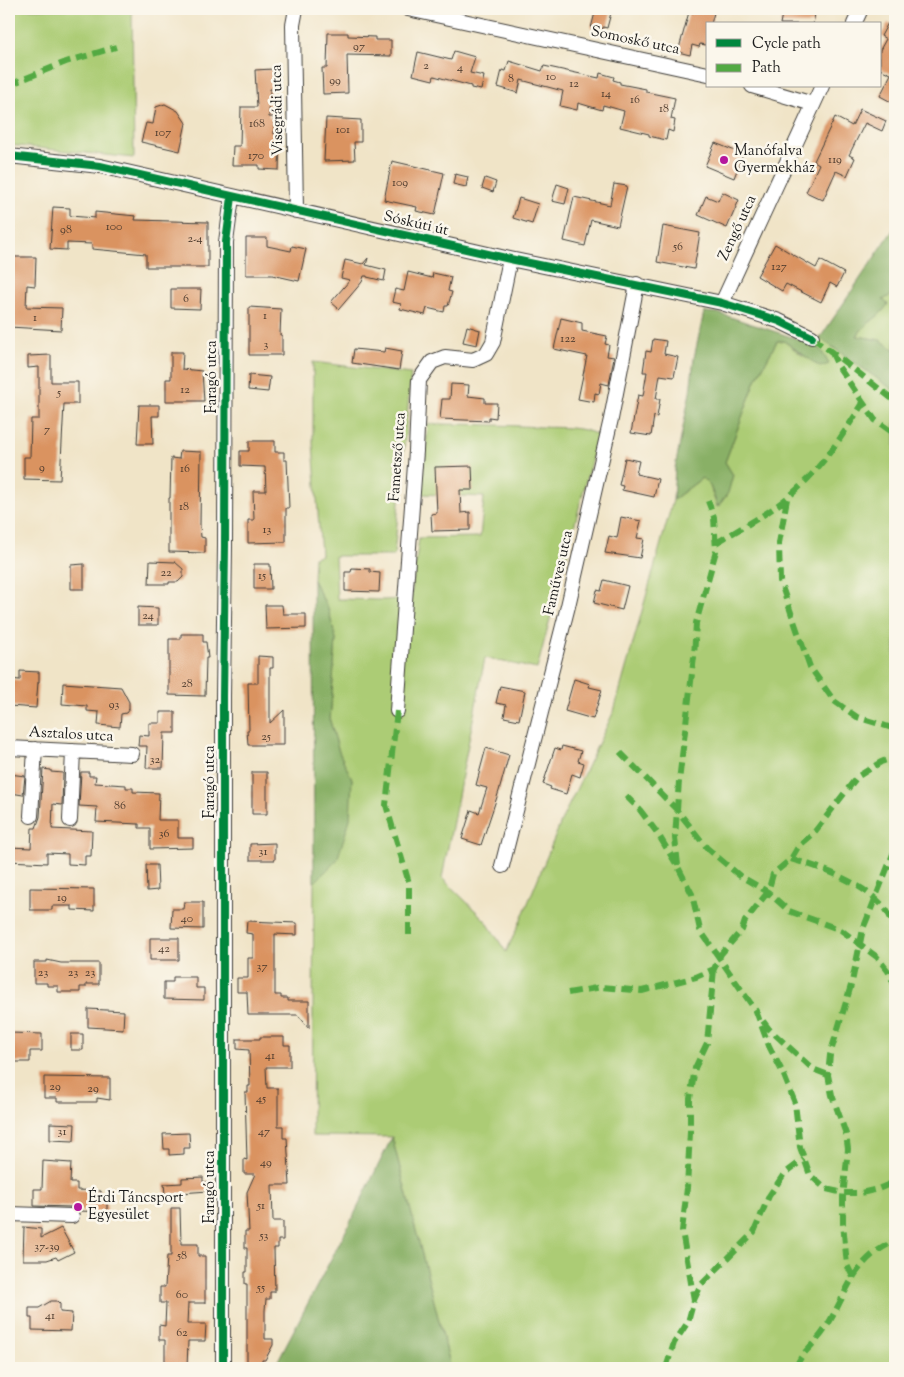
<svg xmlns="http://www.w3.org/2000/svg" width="904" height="1377" viewBox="0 0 904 1377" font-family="'Sorts Mill Goudy',serif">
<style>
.green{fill:#accc74;stroke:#647448}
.forest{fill:#89b066;stroke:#526641}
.building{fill:#da9361}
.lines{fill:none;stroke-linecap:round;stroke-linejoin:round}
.minor-casing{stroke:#3c3a36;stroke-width:16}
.minor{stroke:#fff;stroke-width:14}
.quiet{stroke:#52a943;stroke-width:6;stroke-dasharray:12 6;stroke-linecap:butt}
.cycleway-casing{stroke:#fbf7ec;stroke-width:11}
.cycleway{stroke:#00873e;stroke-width:8}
.poi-dot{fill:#b5179e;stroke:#fbf7ec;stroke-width:2}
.labels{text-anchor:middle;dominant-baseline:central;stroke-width:5;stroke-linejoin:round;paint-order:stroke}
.number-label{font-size:12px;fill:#4c3a2d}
.street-label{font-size:15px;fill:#1c1c1c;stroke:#fbf7ec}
.poi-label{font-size:15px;fill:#1c1c1c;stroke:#fbf7ec;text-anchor:start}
</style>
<rect width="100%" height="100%" fill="#fbf7ec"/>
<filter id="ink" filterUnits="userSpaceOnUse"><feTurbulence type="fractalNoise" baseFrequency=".02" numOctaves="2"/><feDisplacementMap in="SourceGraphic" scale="10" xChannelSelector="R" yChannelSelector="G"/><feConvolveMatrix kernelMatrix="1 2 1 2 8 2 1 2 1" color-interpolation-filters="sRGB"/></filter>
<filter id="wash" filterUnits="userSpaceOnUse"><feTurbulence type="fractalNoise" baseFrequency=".0096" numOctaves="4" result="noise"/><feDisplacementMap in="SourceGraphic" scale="20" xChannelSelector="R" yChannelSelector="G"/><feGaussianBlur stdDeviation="1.12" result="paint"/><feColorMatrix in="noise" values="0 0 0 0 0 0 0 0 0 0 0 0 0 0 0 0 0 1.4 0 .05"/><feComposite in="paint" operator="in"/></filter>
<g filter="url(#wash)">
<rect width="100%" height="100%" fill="#f0e4c7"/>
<path class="green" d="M9,9H132L134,158L9,145Z
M895,271V350L880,340L857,336C865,322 879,319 887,304L883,301Z
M820,338L895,391V1368H451L392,1137L312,1136L314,883L337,860L352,779L339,752L330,721L336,639L328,609L313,580L314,557L321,555L313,443V362L411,374L394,556H335L337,599L384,600L411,598L419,538L480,537L484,497L421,494L428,424C466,424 503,425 541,427C560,428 581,426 598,435L537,669L485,658L442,878L486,921L506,952L521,920L563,817L614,711L673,500L702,478L710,486L717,507L733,475L725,462L756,380L777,341H784L803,356L822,352L816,345Z"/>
<path class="forest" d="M895,227V271L893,294L883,300L888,304C879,319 865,322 857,336L880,340L895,350V391L820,338Z
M704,312L718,313L816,345L822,352L829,364L820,367L784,341H777L756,380L725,462L733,475L728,493L718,507L710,486L702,478L673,500L675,468L690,392L694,358Z
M313,580L328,609L336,639L330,721L339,752L352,779L350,819L337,860L314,883Z
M392,1137L451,1368H274L352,1219Z"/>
<g id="blocks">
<path class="building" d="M596,9H612L607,28L603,27L602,31L591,28Z
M694,9H715L711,24H708V38L706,45L700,44L699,47L692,45L690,55L678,52L689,12L693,13Z
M783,9H816L813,24H780Z
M895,22V104L880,96L891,74L880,69V50L886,39L881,36L888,23L893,25Z
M328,33H348V36L375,37V40H391V56L347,55L348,93L323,94L322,68H327Z
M454,51L475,57L470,73L484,76L481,90L471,88V86L434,76L433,80L413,75L418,52L451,60Z
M509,61L542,71L544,66L599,78L600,73L614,77L613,80L620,82V84L646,89V92L675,98L671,119L675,120L673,132L668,130L666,140L649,136V134L620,127L624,111L603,105L602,110L578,103L577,110L560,106L563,91L521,80L518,93L498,87L502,70L506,71Z
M273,69L275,89H270L269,117H274V134H280L279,170L259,169V165H232L233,146H240L241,107H257L255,70Z
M165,104L178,111L186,123L180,151L141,142L146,123L153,124L156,107Z
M860,109L886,121L882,131L865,123L849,155L855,158L847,176L836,171L823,200L806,192L819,164L814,161L835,117L852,126Z
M326,118L361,120V142H354L355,160L324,161Z
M715,143L743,154L734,178L705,166Z
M392,161L444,173L435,215L416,211L417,207L384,200Z
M455,174L468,177L466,187L453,184Z
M485,178L496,182L493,192L482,188Z
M557,184L569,188L565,204L552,201Z
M614,184L627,186L618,226L591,220L585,246L564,241L574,197L610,205Z
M722,192L739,200L727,228L698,215L706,196L718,201Z
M519,198L538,204L532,224L513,218Z
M53,207L70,208V216L95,218V212L136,216L135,220L208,222V267H146V254L92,249V244L67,243V250L50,249Z
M663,226L700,233L694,269L657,262Z
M246,238H267V246L291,251L292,246L306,249L299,281L272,275H246Z
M775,244L816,268L820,260L844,273L837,287L830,283L821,302L786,284L782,291L757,276Z
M11,257H36L35,286L27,285L26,307L62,308L61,330L9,327V271H11Z
M368,258L366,265L386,270L384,281L367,277V276H364L362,282L339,309L331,302L350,280L341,278L345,260L363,264Z
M408,272L432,278L433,273L451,277L448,291L452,292L448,306H445L444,312L427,308L425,315L400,309L401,304L392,302L395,289L404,291Z
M171,289H201L200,309L171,308Z
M249,307L281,309L280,335H282V355H249Z
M561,318L582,323V331L607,336L605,344L609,345L607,356L614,357L609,385L601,383L599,394L595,393L594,402L578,399L587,356L554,349Z
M467,326L480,330L477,345L463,342Z
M653,339L666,341L664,354L678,357L674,377L660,375L656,399H660L657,417L654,416L651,436L631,433L638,395L643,396L647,372H643L646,351L651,352Z
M385,348L402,351L399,370L352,363L354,349L384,352Z
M171,352H183L182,369L202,371L204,401H166V379H171Z
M51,355V382H78V404H64L60,480L24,479V457H30L31,419H39V367L28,368V356Z
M249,375L270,377L268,392L248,390Z
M451,384L469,385L468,396L485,398V403H497L496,418L489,417V421L440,419L442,399H450Z
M139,405H159V416H152L153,444H137Z
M249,441H275V452H284V460H287L289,508H286V542L248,543V520H254L253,491H266L265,467L240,466V451H249Z
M180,451L201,452L200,526L201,537L205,538V553L169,552V498H170L171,458L179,459Z
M625,458L639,461L636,474L658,479L654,497L622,490L623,486L619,485Z
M472,466L473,490H460L461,513L470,512V530L432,531L431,514L437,513L435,467Z
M621,517L641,521L637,538L644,539L640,558L605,553L609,536L617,538Z
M150,561L175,562L183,569V577L178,582H169V584H149Z
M84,564V589H71V565Z
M254,564H270L271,589H254Z
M352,568L370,569V572L380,573L379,592L345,591V572H351Z
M604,580L628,586L622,610L594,603L597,590L601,591Z
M265,605H282L283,614H306V628L266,629Z
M138,607L158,608V625H138Z
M181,634H203V642H206L208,658H206L205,696L169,695V639H181Z
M258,656L273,657V668H270V723L284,710V745H248L247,730H249L248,683H258Z
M20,671L39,672V682H38L36,708L9,706V679L20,680Z
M574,679L590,684L589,687L602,690L593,719L565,711Z
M63,683L121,687L129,702V709L126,713L121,714L120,727L98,725L99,712L87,711V706L62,704Z
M500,686L525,691L519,720L504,717L506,705L496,703Z
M160,712H175V733H164L163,768H146L147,746H138L139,735L149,736V723H160Z
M562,746L581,751L578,761L584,763L580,777L572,774L566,794L550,789L551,787L543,784L555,748L561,750Z
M486,748L509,755L499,791L481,845L462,839L471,810L479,813L487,788L476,785Z
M43,769L51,770V772L63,773L62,805L53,804L52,829L92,831L91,856H85V865L68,864V854L47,853V863L9,861V847L31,848L32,828H36L40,817Z
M81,772H89V776H96L95,783L126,785V788H133V792L159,793L158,820H178V838H193V848L150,849V828H139V824L96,822L97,807L79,806Z
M252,772H267V814H252Z
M9,774L25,776L23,795L11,793L12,786H9Z
M275,843V860H250V844Z
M146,865H157L158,890L147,891Z
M30,888L94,889V911L72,910V906H52V910H30Z
M184,902H203V929L171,928L172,909H183Z
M247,921L297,923V935L275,934V995H281V998H288V1001H309V1028L298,1015H248L247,992H237V978H248V958H253V934L246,933Z
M150,938H179V960H150Z
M47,960L61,963H99V984H86V987H80V992H58V986H47V983H34V962H47Z
M173,977H196V988H204V1000L164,999V982H173Z
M88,1009L124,1011L123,1029L88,1027Z
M11,1033L42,1034V1051H30V1062H10Z
M71,1034H83V1050H71Z
M260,1037H284V1045H290V1067H266L267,1088H278V1126H283V1138H287L290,1185H272L273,1221H283V1240H278V1248H274L275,1292H270V1299H266L265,1310V1339H273V1345L265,1360H262V1366H247V1284H245V1272H247V1248H245V1231H249L247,1192L255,1174H244V1159L247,1160L245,1092H248V1086H250L249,1050L237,1049V1039H260Z
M44,1077L110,1078V1100L97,1098V1102H57V1098H44Z
M50,1123L75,1124L74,1141L50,1140Z
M189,1133L190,1148H184V1154L169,1155V1149H164L163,1134Z
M43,1161L71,1163L70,1183H77V1190L101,1191V1196H107V1212L79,1211L72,1207L34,1206V1189H42Z
M203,1177V1182H209V1191L165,1194L164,1184L182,1183V1178Z
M171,1208H180L181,1244H198V1256H205V1303H188L187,1324H206L205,1341H188L187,1368H165V1340H159V1325L165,1326L166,1303H160V1287H165L167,1256H171Z
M24,1227L41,1229V1238L61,1228L74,1252L58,1260L56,1257L47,1260H23Z
M51,1301H57L60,1304V1312L72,1313L71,1331L32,1330V1318H29V1308H39Z"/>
</g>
</g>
<g filter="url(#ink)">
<use href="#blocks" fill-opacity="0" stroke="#3c3a36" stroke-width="1"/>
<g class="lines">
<g class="minor-casing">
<path id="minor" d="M296,9L293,25L296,211
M408,9L708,74
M854,24L861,9
M752,86L813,104
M9,156L100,166L510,259L722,303L779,321L812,337
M722,303L822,86
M397,711L416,451L419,380L432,362L445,357L473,360L486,354L493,342L510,259
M9,748L132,754
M31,816L35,749
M70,820L73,751
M502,866L568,606L611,419L637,284
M9,1214L72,1216
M223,1368V696L225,546L226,242L232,197"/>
</g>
<use href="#minor" class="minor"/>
<path class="quiet" d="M9,85L66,62L116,47
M812,337L895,401
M831,351L838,366L875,420L895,434
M787,499L779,543L780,581L810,667L834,701L857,717L892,728L895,731
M716,543C739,529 765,516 787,498C819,472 841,438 863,403
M397,711L386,805L409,883V940
M620,752L677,810L707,848L740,876L768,892L789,911L841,930L877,957L888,971L895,986
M626,796L640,810L658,834L678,867L692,894L700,930L756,1011L769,1046L783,1073L795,1103L800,1147L810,1175L826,1189L844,1193H861L878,1189L895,1182
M791,859C823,868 861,882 884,907C889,912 891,920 895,927
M678,865L675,838L679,781L694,657L696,623L716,551L714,517L708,501
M568,993L602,987L642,991L696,977L714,969L721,954L742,930L745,921L768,892L773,874L791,859L798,847L813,834L857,777L881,762L895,757
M763,1021L769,1029L813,1069L828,1075
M853,1277L847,1265L843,1223V1197L848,1149L846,1134L832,1095L828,1075L830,1055L852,982L863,929L895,849
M694,1300L701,1285L754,1232L769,1196L784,1174L804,1159
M666,1368L674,1343L688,1322L694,1300L682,1231L687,1188L690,1132V1099L695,1068L707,1043L714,969
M796,1368C800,1353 815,1344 823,1332C848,1295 850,1261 895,1241"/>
<g class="cycleway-casing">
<path id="cycleway" d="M9,156L100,166L510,259L722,303L779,321L812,337
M223,1368V696L225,546L226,242L232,197"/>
</g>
<use href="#cycleway" class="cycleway"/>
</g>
</g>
<g class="poi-dot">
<circle cx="724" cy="160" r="5"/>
<circle cx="78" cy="1207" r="5"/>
</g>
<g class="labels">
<g class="number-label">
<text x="359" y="47">97</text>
<text x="426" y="66">2</text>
<text x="460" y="68">4</text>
<text x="551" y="77">10</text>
<text x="511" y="79">8</text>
<text x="335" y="81">99</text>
<text x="574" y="84">12</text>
<text x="606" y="94">14</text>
<text x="635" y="100">16</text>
<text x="664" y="109">18</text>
<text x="257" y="124">168</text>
<text x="343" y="130">101</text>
<text x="163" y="133">107</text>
<text x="256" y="156">170</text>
<text x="835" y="160">119</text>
<text x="400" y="183">109</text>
<text x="114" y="227">100</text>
<text x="66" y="230">98</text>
<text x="195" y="239">2-4</text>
<text x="678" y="247">56</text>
<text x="779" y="267">127</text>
<text x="186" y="299">6</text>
<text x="265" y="316">1</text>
<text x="35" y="318">1</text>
<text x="568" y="339">122</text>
<text x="266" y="345">3</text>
<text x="185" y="390">12</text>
<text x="59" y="393">5</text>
<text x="47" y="430">7</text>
<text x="42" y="468">9</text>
<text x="185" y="469">16</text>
<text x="184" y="507">18</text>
<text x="267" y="530">13</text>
<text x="166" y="573">22</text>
<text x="262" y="576">15</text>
<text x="148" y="616">24</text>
<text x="187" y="684">28</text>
<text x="114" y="705">93</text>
<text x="266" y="737">25</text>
<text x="155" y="760">32</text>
<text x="120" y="806">86</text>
<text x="164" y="834">36</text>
<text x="263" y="852">31</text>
<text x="62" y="898">19</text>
<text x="187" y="919">40</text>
<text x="164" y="949">42</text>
<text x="262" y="967">37</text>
<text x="43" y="973">23</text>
<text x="73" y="973">23</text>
<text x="90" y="973">23</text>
<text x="270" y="1056">41</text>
<text x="55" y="1087">29</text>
<text x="93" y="1089">29</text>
<text x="261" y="1099">45</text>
<text x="62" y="1132">31</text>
<text x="264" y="1132">47</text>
<text x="266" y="1163">49</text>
<text x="261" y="1206">51</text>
<text x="264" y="1236">53</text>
<text x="47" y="1247">37-39</text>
<text x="182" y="1256">58</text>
<text x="261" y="1288">55</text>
<text x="182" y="1295">60</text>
<text x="50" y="1316">41</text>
<text x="182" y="1333">62</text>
</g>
<g class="street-label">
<text transform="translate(635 41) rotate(12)">Somoskő utca</text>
<text transform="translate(278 110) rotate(-91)">Visegrádi utca</text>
<text transform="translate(416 224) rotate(13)">Sóskúti út</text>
<text transform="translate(738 228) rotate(-65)">Zengő utca</text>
<text transform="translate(212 377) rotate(-90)">Faragó utca</text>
<text transform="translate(398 457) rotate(-86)">Fametsző utca</text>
<text transform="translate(559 573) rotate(-77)">Faműves utca</text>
<text transform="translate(71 735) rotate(3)">Asztalos utca</text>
<text transform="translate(210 782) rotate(-90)">Faragó utca</text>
<text transform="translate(210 1187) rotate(-90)">Faragó utca</text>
</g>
<g class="poi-label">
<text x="734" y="151">Manófalva<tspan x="734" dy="17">Gyermekház</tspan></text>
<text x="88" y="1198">Érdi Táncsport<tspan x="88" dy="17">Egyesület</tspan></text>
</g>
</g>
<rect width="904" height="1377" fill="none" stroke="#fbf7ec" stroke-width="30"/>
<rect x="706" y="22" width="175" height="65" fill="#fbf7ec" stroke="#a29f99"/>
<rect x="716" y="39" width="25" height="8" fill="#00873e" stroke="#a29f99"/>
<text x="752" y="48" font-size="15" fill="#1c1c1c">Cycle path</text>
<rect x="716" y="64" width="25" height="8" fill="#52a943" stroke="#a29f99"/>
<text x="752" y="72" font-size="15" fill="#1c1c1c">Path</text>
</svg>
